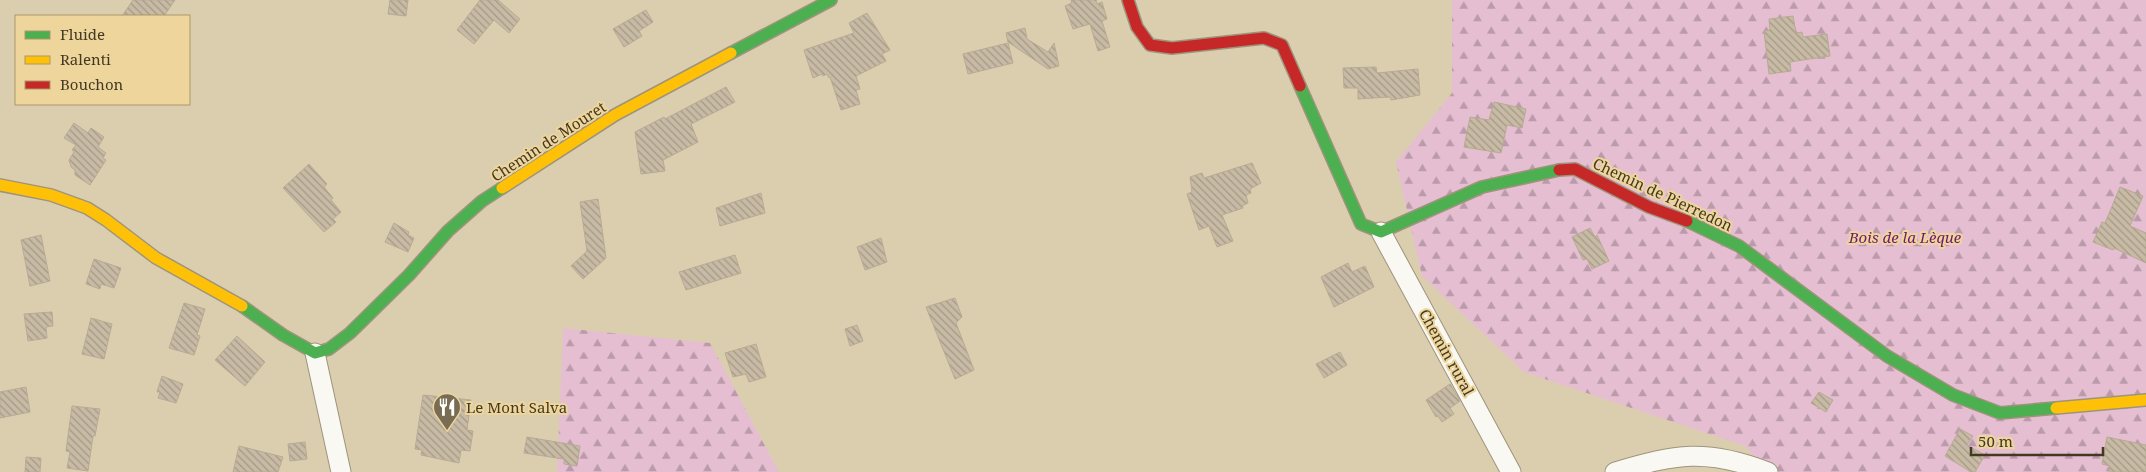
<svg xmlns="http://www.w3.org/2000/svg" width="2146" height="472" viewBox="0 0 2146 472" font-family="'Noto Serif',serif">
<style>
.forest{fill:url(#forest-firs)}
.building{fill:url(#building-back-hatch);stroke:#b8aa94}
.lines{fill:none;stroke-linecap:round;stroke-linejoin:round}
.street-casing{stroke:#9e947c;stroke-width:21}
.fast-casing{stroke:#9e947c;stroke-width:14}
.slow-casing{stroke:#9e947c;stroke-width:14}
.jam-casing{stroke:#9e947c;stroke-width:14}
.street{stroke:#faf8f3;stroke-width:19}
.fast{stroke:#4caf50;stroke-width:11}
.slow{stroke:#ffc107;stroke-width:11}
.jam{stroke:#c62828;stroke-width:11}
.labels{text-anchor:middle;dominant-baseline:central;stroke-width:4;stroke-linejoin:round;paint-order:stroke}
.street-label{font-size:15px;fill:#433922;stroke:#eed59c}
.park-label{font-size:15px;font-style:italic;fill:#6f1972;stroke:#eed59c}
.poi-label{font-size:15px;fill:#433922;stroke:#eed59c;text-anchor:start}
</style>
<defs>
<pattern id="forest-firs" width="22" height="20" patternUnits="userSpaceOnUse" patternTransform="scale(1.25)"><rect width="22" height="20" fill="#e5bed2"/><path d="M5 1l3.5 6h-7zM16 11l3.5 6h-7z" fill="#bb9baa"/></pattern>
<pattern id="building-back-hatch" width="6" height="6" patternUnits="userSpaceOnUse" patternTransform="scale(1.25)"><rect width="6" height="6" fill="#c8bba5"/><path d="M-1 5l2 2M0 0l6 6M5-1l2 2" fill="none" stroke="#a49986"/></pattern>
</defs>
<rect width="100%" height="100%" fill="#dbceaf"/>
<path class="forest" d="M1452,0H2146V462L2143,472H1769L1745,446L1524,372L1422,276L1396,162L1452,93Z
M563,328L710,343L779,472H557Z"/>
<path class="building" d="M133,0H175L164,16H122Z
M390,0H408L406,16L388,14Z
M480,0H498L520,19L509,33L494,20L474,44L457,30Z
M1071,0H1096L1097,4L1102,2L1107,19L1102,21L1110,47L1098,51L1090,24L1073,29L1065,6L1072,3Z
M646,10L653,22L639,31L642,36L624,47L613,29Z
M867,13L890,50L882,54L886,61L856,76L860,89L856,90L860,104L841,110L830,77L829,78L827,74L823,76L822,74L813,78L804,50L854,33L849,23Z
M1793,16L1796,33L1802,32L1803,37L1827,34L1830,56L1790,62L1791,71L1769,74L1764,31L1770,30L1769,19Z
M1025,28L1027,39L1048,52L1054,43L1059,66L1048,69L1008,42L1006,33Z
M1008,43L1013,63L968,74L963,54Z
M1376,67L1377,73L1418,69L1420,95L1391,100L1390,97L1358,99V88H1344L1343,68Z
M726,87L735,102L691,124L698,142L663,160L665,171L641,174L635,132L664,117L665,119Z
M1494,102L1526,109L1522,128L1507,125L1501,153L1464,147L1470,117L1489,120Z
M74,123L88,133L91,128L104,137L98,147L106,153L103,158L106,160L90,185L75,175V170L71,167L69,160L74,152L72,150L76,145L64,138Z
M1252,163L1261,183L1250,189L1251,193L1246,195L1248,203L1242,206L1243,208L1222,215L1233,241L1217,247L1209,226L1199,230L1187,194L1192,192L1190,177L1202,173L1204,178Z
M309,164L327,184L324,187L333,198L331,200L341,212L333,219L336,222L324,232L283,188Z
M2120,187L2143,196L2130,226L2146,233V263L2114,248L2113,250L2093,242L2102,222L2105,223Z
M761,193L765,213L720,226L716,208Z
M598,199L606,258L583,279L571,266L587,251L580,202Z
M394,223L409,232L408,235L414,238L408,252L385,242Z
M1590,228L1595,237L1597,235L1609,261L1592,269L1587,259L1583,260L1572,237Z
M41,235L50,281L30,286L21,240Z
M881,238L887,262L865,270L857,247Z
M735,255L741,273L686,290L679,272Z
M94,259L121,268L114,288L101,284L100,289L86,284Z
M1348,263L1352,272L1365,266L1374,287L1334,307L1321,277Z
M955,298L962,317L956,323L974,370L955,379L926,307Z
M184,303L205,309L197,335L200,336L194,355L169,348Z
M52,312L53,326L46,327L47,338L28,341L24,314Z
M91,318L112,324L104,359L82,354Z
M857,325L863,341L850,346L845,329Z
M237,336L265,362L245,386L215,360Z
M756,344L766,377L749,382L746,374L733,377L725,353Z
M1340,352L1347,365L1324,378L1316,364Z
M162,376L183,384L176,403L158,398L160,392H157Z
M1450,384L1460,401L1450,408L1454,414L1442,422L1438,416L1436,417L1426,400Z
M26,387L30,412L0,418V392Z
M1819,392L1833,400L1826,412L1811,403Z
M423,395L471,400L467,430L473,431L470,451L461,450L459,463L421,455L422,450L415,449Z
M72,406L100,409L95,436H93L88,471L67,468L70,452L66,451Z
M1960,429L1973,436L1967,445L1985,455L1975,472H1971L1945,456Z
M527,437L580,446L577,466L564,464V459L524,453Z
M2107,437L2146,445V472H2109L2110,466L2102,464Z
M305,442L307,459L290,461L288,444Z
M239,446L283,457L278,472H233Z
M26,457L41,458L40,472H25Z"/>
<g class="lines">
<g class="street-casing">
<path id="street" d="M1381,232L1511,472
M315,353L341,472
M1615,472C1676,454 1706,448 1768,472"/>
</g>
<g class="fast-casing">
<path id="fast" d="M731,53L831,0
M1300,86L1361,224L1381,232L1482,187L1559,170
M1687,221L1739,246L1887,356L1953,395L2000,413L2056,408
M242,306L283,335L315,353L329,349L350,333L409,275L448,231L482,201L502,188"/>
</g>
<g class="slow-casing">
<path id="slow" d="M0,185L51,195L87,208L106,220L156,258L242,306
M502,188L615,115L731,53
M2056,408L2146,400"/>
</g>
<g class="jam-casing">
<path id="jam" d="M1128,0L1137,27L1150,45L1172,48L1264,38L1282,45L1300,86
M1559,170L1575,169L1649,207L1687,221"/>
</g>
<use href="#street" class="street"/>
<use href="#fast" class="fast"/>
<use href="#slow" class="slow"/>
<use href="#jam" class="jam"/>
</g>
<defs>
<g id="restaurant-pin" transform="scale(1.4375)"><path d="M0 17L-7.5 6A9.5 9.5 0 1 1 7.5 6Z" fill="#786d53" stroke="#eed59c"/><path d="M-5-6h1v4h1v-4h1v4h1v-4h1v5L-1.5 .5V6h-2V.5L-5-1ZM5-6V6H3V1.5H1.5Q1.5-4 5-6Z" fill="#fff"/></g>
</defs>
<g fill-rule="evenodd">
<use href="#restaurant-pin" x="447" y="407"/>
</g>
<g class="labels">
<g class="street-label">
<text transform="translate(548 141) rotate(-33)">Chemin de Mouret</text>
<text transform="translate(1663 194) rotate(25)">Chemin de Pierredon</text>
<text transform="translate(1447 352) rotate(61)">Chemin rural</text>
</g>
<g class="park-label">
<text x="1905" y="237">Bois de la Lèque</text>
</g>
<g class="poi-label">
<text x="466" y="407">Le Mont Salva</text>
</g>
</g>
<rect x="15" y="15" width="175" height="90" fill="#eed59c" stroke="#aa976b"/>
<rect x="25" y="31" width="25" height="8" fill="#4caf50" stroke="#aa976b"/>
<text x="60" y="40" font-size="15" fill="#433922">Fluide</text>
<rect x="25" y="56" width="25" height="8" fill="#ffc107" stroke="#aa976b"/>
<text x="60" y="65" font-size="15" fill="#433922">Ralenti</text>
<rect x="25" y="81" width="25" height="8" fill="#c62828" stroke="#aa976b"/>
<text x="60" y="90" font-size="15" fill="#433922">Bouchon</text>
<path d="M1971 447v8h132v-8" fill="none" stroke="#433922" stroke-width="2.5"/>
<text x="1978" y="447" font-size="15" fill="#433922" stroke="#eed59c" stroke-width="4" paint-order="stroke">50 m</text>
</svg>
